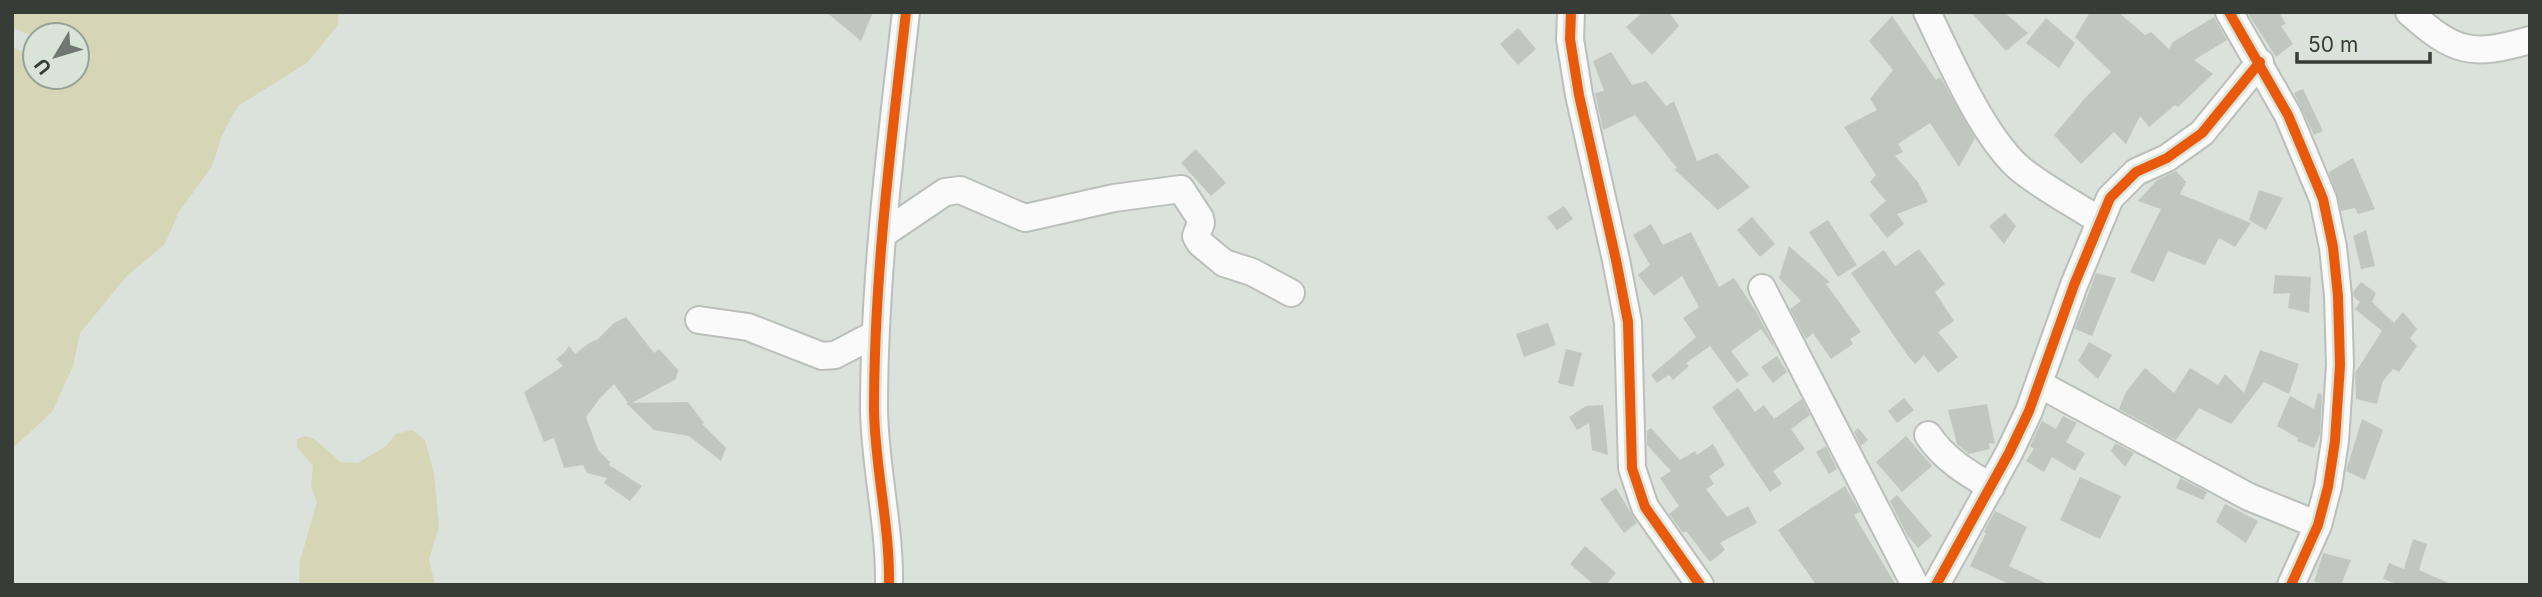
<svg xmlns="http://www.w3.org/2000/svg" width="2542" height="597" viewBox="0 0 2542 597" font-family="Inter,sans-serif">
<style>
.green{fill:#d6d6b7}
.building{fill:#c2c6c1}
.lines{fill:none;stroke-linecap:round;stroke-linejoin:round}
.minor-casing{stroke:#bbbfbb;stroke-width:30}
.minor{stroke:#fafafa;stroke-width:26}
.cycleway-casing{stroke:#d9e4d8;stroke-width:15}
.cycleway{stroke:#e8590c;stroke-width:10}
</style>
<rect width="100%" height="100%" fill="#dbe1db"/>
<path class="green" d="M12,12H339L338,25L307,63L238,106L222,135L212,166L179,212L165,244L127,276L80,333L73,366L52,412L12,449V47L35,58V77H77V35C53,35 33,39 12,27Z
M412,430L425,440L434,473L439,527L429,559L435,585H299L300,561L317,502L311,487L313,466L297,447V439L306,436L314,439L341,462L358,463L386,446L396,434Z"/>
<path class="building" d="M826,12H873L861,41Z
M1643,12H1669L1679,26L1652,55L1626,27Z
M1971,12H2004L2028,33L2006,51Z
M2090,12H2118L2145,35L2151,32L2169,49L2173,42L2214,17L2227,40L2194,60L2213,74L2178,107L2175,105L2149,127L2140,116L2126,144L2114,132L2081,164L2054,135L2086,97L2111,72L2075,37Z
M2247,12H2279L2286,24L2281,26L2293,44L2276,57Z
M1892,16L1936,80L1940,77L1975,138L1959,167L1930,123L1898,144L1903,152L1895,156L1918,182L1928,202L1897,214L1904,224L1887,238L1869,215L1886,201L1870,182L1876,175L1844,127L1877,110L1870,99L1893,70L1869,41Z
M2046,18L2075,43L2059,68L2026,43Z
M1518,28L1536,49L1518,65L1500,44Z
M1611,52L1632,85L1646,81L1666,106L1674,101L1697,161L1717,153L1750,187L1718,210L1674,169L1677,168L1635,115L1603,130L1595,93L1604,91L1593,61Z
M2303,89L2323,131L2314,135L2294,93Z
M1196,149L1226,183L1211,196L1181,163Z
M2353,158L2375,209L2358,214L2355,208L2341,211L2329,172Z
M2176,171L2186,182L2180,194L2251,223L2235,247L2219,238L2205,265L2168,251L2154,282L2130,272L2161,209L2138,201L2157,180Z
M2259,190L2283,198L2266,230L2249,220Z
M1564,206L1573,219L1557,230L1547,217Z
M2005,213L2016,226L2004,244L1989,226Z
M1752,217L1775,244L1760,257L1737,230Z
M1828,220L1857,265L1838,277L1809,232Z
M1651,224L1663,245L1691,232L1719,287L1734,278L1757,313L1777,352L1761,329L1731,351L1749,375L1737,383L1710,346L1686,363L1689,366L1673,380L1669,375L1657,383L1651,375L1696,337L1683,318L1699,307L1682,276L1654,296L1638,275L1650,265L1633,235Z
M2366,230L2375,266L2361,269L2353,236Z
M1789,246L1830,282L1826,284L1861,332L1850,339L1853,344L1831,359L1813,333L1806,339L1790,309L1801,301L1779,278Z
M1919,249L1945,284L1935,292L1954,321L1938,332L1958,357L1938,373L1924,355L1915,364L1908,356L1851,273L1884,250L1895,266Z
M2096,273L2116,278L2092,336L2075,329Z
M2275,275L2311,277L2309,313L2288,308L2290,293L2273,294Z
M2361,282L2376,293L2372,302L2394,323L2403,312L2417,329L2410,338L2417,346L2399,372L2393,369L2383,381L2377,404L2356,399L2355,373L2382,331L2355,309L2360,302L2354,297L2353,292Z
M626,317L654,353L659,349L678,370L676,379L632,403L688,402L704,423L702,424L726,448L721,461L689,436L654,430L626,403H628L614,384L601,397L586,417L598,450L610,462L609,465L642,486L630,501L604,483L607,478L587,473L583,465L564,468L554,438L544,442L524,392L563,366L556,359L564,353L569,346L575,354L589,343L598,339L614,323Z
M1548,323L1556,345L1524,357L1516,334Z
M2089,342L2112,355L2098,379L2078,361Z
M1566,349L1582,353L1573,387L1558,383Z
M2260,350L2299,364L2289,394L2264,382L2231,424L2199,408L2176,440L2119,409L2126,392L2145,368L2174,393L2190,368L2218,385L2225,374L2244,393Z
M1777,356L1787,372L1773,383L1761,367Z
M1738,388L1755,412L1764,405L1774,419L1802,399L1810,415L1791,429L1805,449L1773,471L1782,484L1770,492L1712,407Z
M2318,393L2322,395L2320,434L2314,448L2297,441L2298,438L2277,426L2290,396L2314,409Z
M1904,398L1914,410L1897,423L1888,411Z
M1987,404L1995,444L1989,443L1990,449L1969,454L1957,444L1948,410Z
M1603,405L1608,455L1592,450L1589,423L1577,430L1569,417L1586,406Z
M2063,416L2077,423L2066,442L2085,453L2075,471L2052,457L2044,472L2026,461L2034,449L2030,446L2042,421L2056,429Z
M2362,419L2383,430L2365,480L2346,471Z
M1651,428L1680,460L1695,451L1697,455L1713,444L1725,465L1709,476L1714,484L1706,489L1727,517L1748,506L1757,523L1720,543L1725,550L1710,562L1686,531L1683,533L1669,514L1679,506L1660,478L1671,471L1647,445V431Z
M1858,428L1868,440L1861,446L1854,432Z
M1906,436L1932,466L1902,492L1876,462Z
M2115,443L2134,453L2125,467L2111,451Z
M1826,446L1837,469L1829,474L1816,452Z
M2080,477L2121,496L2100,539L2060,520Z
M2180,478L2207,492L2203,500L2176,488Z
M1845,486L1860,512L1854,515L1896,585H1816L1778,530Z
M1616,488L1637,523L1624,533L1600,499Z
M1897,495L1932,536L1918,548L1907,535L1890,501Z
M2225,504L2258,521L2246,543L2216,522Z
M1995,511L2027,527L2009,566L2050,585H2011L1970,566L1986,533L1984,532Z
M2413,539L2427,544L2419,570L2453,585H2400L2383,579L2389,563L2404,569Z
M1585,546L1616,573L1606,585H1594L1570,564Z
M2323,553L2351,560L2341,585L2314,582Z"/>
<g class="lines">
<g class="minor-casing">
<path id="minor" d="M1571,12L1570,39L1579,95L1616,260L1628,322L1632,468L1645,507L1700,585
M1927,12C1949,58 1981,132 2017,166C2038,185 2074,204 2099,220
M2229,12L2288,115L2323,199L2333,247L2338,296L2340,365L2335,441L2328,487L2318,525L2291,585
M2409,12C2455,53 2471,57 2530,40
M883,234L945,192L960,190L1025,218L1114,198L1181,189L1200,218L1201,223L1196,236L1200,243L1224,263L1252,272L1291,293
M1762,288L1915,585
M699,320L748,327L822,356L835,355L875,334
M2039,384L2249,497L2318,525
M1928,435C1944,459 1966,472 1991,487
M889,585C890,526 875,468 874,410C874,277 891,144 906,12
M1936,585L2009,453L2029,411L2074,285L2110,198L2136,172L2167,158L2202,133L2260,62"/>
</g>
<use href="#minor" class="minor"/>
<g class="cycleway-casing">
<path id="cycleway" d="M1571,12L1570,39L1579,95L1616,260L1628,322L1632,468L1645,507L1700,585
M2229,12L2288,115L2323,199L2333,247L2338,296L2340,365L2335,441L2328,487L2318,525L2291,585
M889,585C890,526 875,468 874,410C874,277 891,144 906,12
M1936,585L2009,453L2029,411L2074,285L2110,198L2136,172L2167,158L2202,133L2260,62"/>
</g>
<use href="#cycleway" class="cycleway"/>
</g>
<rect width="2542" height="597" fill="none" stroke="#373c37" stroke-width="28"/>
<g transform="translate(56 56) rotate(232)"><circle r="33" fill="#d9e4d8" stroke="#98a198" stroke-width="2"/>
<path d="M0-5L12 26L0 18L-12 26Z" fill="#707670"/>
<text y="-10" font-size="19" font-weight="bold" text-anchor="middle" fill="#373c37">U</text>
</g>
<path d="M2297 52v10h133v-10" fill="none" stroke="#373c37" stroke-width="3.5"/>
<text x="2308" y="52" font-size="21" fill="#373c37" stroke="#d9e4d8" stroke-width="5" paint-order="stroke">50 m</text>
</svg>
